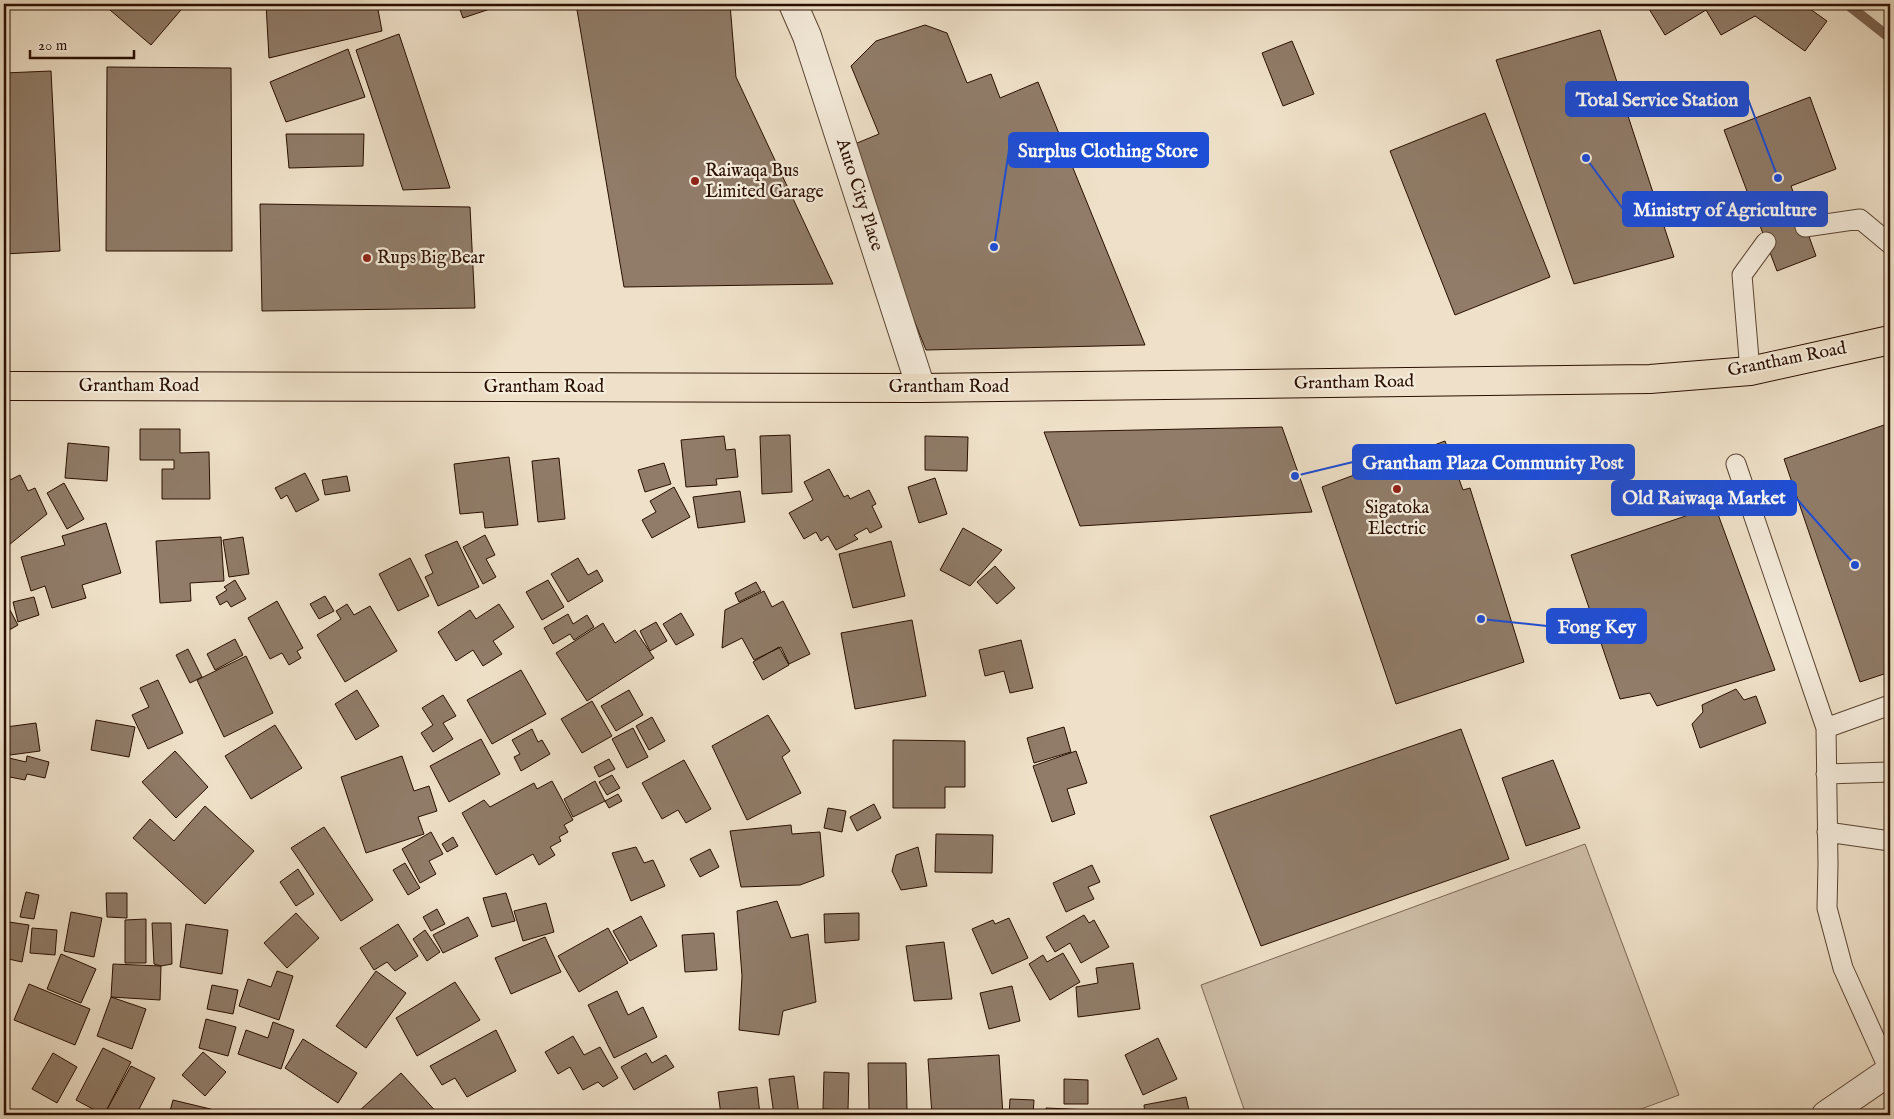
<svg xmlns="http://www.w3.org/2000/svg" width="1894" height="1119" viewBox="0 0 1894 1119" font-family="'IM FELL English',serif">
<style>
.green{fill:#cdbda7;stroke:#7b6654}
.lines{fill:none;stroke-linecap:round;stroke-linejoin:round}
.stream{stroke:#786250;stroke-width:10}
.building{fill:#907c69;stroke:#290f00}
.lane-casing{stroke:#5a4432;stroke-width:21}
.street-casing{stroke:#5a4432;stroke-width:30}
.primary-casing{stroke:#290f00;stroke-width:30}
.lane{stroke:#f5ecdc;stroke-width:19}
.street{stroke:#f5ecdc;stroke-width:28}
.primary{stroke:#efe1c9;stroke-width:28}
.poi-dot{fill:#8f2418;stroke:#f5ecdc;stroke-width:2}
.labels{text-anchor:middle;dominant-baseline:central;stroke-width:4.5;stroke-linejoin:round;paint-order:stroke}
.poi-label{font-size:18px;fill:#290f00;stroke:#f5ecdc;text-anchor:start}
.street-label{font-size:18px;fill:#290f00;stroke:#f5ecdc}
.leader{fill:none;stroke:#1d4ed8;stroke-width:2}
.callout-dot{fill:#1d4ed8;stroke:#f5ecdc;stroke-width:2}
.callout{fill:#1d4ed8;stroke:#1d4ed8;stroke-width:2}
.callout-label{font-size:19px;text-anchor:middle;font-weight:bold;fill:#fff}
</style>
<rect width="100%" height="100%" fill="#efe1c9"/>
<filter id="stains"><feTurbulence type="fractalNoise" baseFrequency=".004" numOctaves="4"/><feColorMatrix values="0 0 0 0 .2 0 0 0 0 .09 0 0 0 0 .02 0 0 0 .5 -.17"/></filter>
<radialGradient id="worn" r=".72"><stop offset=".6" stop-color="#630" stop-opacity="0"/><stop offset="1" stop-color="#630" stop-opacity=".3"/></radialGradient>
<path class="green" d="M1585,844L1679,1095L1625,1115H1246L1201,985Z"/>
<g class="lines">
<path class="stream" d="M1847,4L1890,38"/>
</g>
<path class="building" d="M103,4H186L151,45Z
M266,4H377L382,31L269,58Z
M458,4H505L463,18Z
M576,4H730L736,77L833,284L624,287Z
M1646,4H1803L1827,21L1805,51L1755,16L1721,35L1706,10L1665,35Z
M925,25L947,33L967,83L991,74L1000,98L1038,82L1145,345L926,350L845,148L879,134L851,66L876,41Z
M1600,30L1674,257L1574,284L1496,60Z
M399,34L450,188L403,190L356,50Z
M1292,41L1314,94L1283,106L1262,53Z
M348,49L365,97L286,122L270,82Z
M107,67L231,68L232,251H106Z
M51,71L60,251L4,254V73Z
M1810,97L1836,169L1791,186L1816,256L1777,271L1724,130Z
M1485,113L1550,277L1455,315L1390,151Z
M286,134H364L363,166L289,168Z
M260,204L470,207L475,308L262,311Z
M1890,423V672L1860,682L1784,459Z
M1282,427L1312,512L1080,526L1044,432Z
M140,429H180V453L209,452L210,499H162V469H174V460H140Z
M790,435L792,492L762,494L760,436Z
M724,436L726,450L735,449L738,477L716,479L717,485L686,487L681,440Z
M925,436L968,437L967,471L925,470Z
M1445,441L1463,490L1470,488L1524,662L1396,704L1322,487Z
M68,443L109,447L107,481L65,478Z
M509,457L518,525L485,528L483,512L460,514L454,464Z
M559,458L565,519L538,522L532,461Z
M664,463L671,484L645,492L638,470Z
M829,469L844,497L848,495L850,499L869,490L876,504L872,506L882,527L870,533L867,528L854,535L858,539L836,550L828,536L821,541L816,532L804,539L789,513L813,500L804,482Z
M305,473L319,500L296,512L287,495L281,499L275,488Z
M20,475L28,491L35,488L47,514L4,549V483Z
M347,476L350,491L325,495L322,480Z
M935,478L947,514L919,523L908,487Z
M64,483L84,519L67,529L47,493Z
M674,487L690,517L652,538L642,520L656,512L650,501Z
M740,491L745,522L698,528L693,497Z
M1715,506L1775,670L1657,706L1650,693L1620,699L1571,555Z
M106,523L121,573L82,585L86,598L52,608L45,586L31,591L21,557L65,545L62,536Z
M963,528L1002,550L970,586L940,570Z
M485,535L495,555L486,559L496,577L483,584L463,547Z
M221,537L224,581L190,583L191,601L160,603L156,541Z
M243,537L249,574L229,577L223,540Z
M457,541L479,587L438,606L425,577L433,573L425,555Z
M891,541L905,596L853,608L839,554Z
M410,558L429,596L398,611L379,574Z
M578,558L588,575L597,570L603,581L568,602L551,574Z
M995,566L1015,588L997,604L977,582Z
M235,580L246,599L231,607L227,601L220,605L216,597L227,590L224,587Z
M548,580L564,607L542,620L526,592Z
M756,582L761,591L739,602L735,593Z
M764,591L772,607L783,601L810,654L789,664L781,647L754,660L742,638L722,648L725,610Z
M325,596L334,611L319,619L310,604Z
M34,597L39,615L18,622L13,602Z
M4,599L18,625L4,633Z
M277,601L303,648L297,651L301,658L289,665L282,653L270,659L248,618Z
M347,604L354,615L370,606L397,651L345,682L317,635L341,619L336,611Z
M499,604L514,627L493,641L502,654L483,666L473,650L456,661L438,632L470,610L476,619Z
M681,613L694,635L676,645L663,624Z
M568,614L573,624L587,615L594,627L574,640L570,634L553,644L544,628Z
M912,620L926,696L855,709L841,633Z
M656,622L667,641L650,651L640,631Z
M603,623L615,643L635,630L654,658L587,701L556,653Z
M235,639L243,655L215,670L207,654Z
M1021,640L1033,688L1010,693L1004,671L985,676L979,650Z
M779,647L789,665L763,680L753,662Z
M188,649L202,677L190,683L176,655Z
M246,656L273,713L224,737L197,680Z
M521,670L546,714L492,744L467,700Z
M158,680L183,733L148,749L132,715L149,707L140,688Z
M1736,689L1744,700L1756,696L1766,723L1700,748L1692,724L1703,712L1702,705Z
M357,690L379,726L356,740L335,704Z
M629,690L643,715L616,731L601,706Z
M443,695L456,716L443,723L453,739L433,752L421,733L433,725L422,708Z
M592,701L612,736L582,753L561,719Z
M768,715L790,751L782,757L801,793L747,820L712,746Z
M652,717L665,741L649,750L636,726Z
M96,720L135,727L129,757L91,750Z
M36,723L40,751L10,755L6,727Z
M275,725L302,768L251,799L225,756Z
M1064,727L1071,752L1034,763L1027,738Z
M633,728L648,757L627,768L612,739Z
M532,729L538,742L542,740L550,754L521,771L514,757L520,754L512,740Z
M1461,729L1509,859L1261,946L1210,816Z
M481,739L500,774L449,802L430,766Z
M893,740L965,741V787H945V808H893Z
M175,751L208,787L176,818L142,782Z
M1076,751L1087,783L1067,789L1075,814L1052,822L1033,766Z
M27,756L49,762L45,778L27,774L25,780L5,776L9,758L26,762Z
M402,756L414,791L429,786L437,811L418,817L424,834L366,853L341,777Z
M609,759L615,769L599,777L594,767Z
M684,760L711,809L686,823L678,810L662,819L642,783Z
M1553,760L1580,828L1526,846L1502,778Z
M612,775L620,788L607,795L599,782Z
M552,781L573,820L564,825L568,832L559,837L561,841L550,847L555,855L539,865L533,854L496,875L462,813L484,800L490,807L534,783L537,789Z
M595,781L605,801L573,817L564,799Z
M618,794L622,801L609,808L605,801Z
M874,804L881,818L857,831L850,817Z
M205,806L254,851L205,904L133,838L150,819L174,841Z
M828,808L846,811L842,832L824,828Z
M791,825L792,834L820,832L824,876L800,885L741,887L730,831Z
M324,827L373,900L341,921L291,848Z
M431,832L443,854L429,861L436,874L420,883L402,849Z
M936,834L993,835L992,873L935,872Z
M453,837L458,846L447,852L442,844Z
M636,847L644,863L653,860L665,886L631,901L612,853Z
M918,847L927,886L901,890L892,871L896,855Z
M710,849L719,867L700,877L690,859Z
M405,863L420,888L408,895L393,870Z
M1092,865L1100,882L1088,887L1094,899L1066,912L1053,883Z
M298,869L314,894L296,906L280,882Z
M26,892L39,895L34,919L20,917Z
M106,893H127V918L107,917Z
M506,893L515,921L492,927L483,898Z
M777,901L791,938L808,934L816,1002L783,1011L779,1035L739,1030L742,976L737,911Z
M546,903L554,932L523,941L514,911Z
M437,909L445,924L431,931L423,917Z
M71,912L102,918L94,957L64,951Z
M296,913L319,938L287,968L264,943Z
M859,913V940L825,943L824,914Z
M1084,915L1089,923L1094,920L1109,947L1081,963L1070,943L1055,952L1046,937Z
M641,916L657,946L630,961L613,931Z
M468,917L478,936L443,953L433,935Z
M1009,918L1028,958L992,974L972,929L993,920L995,924Z
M146,919V963H125V920Z
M9,922L29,925L22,962L4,958Z
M152,923H171L172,964L161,966L154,964Z
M186,924L228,930L222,974L180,967Z
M398,924L418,956L395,971L387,962L374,970L360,948Z
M32,928L57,930L55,955L30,953Z
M608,928L628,963L579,992L558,956Z
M425,930L440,952L427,961L413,939Z
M714,933L717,970L685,972L682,935Z
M545,937L561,972L511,994L495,958Z
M944,942L952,999L914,1001L906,946Z
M1063,953L1080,982L1050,1000L1029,964L1043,955L1047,962Z
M61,954L96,969L81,1003L47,989Z
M1133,963L1140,1009L1078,1017L1076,987L1098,983L1096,968Z
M113,964L161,966L160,1000L111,997Z
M277,971L293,976L279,1020L239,1006L248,979L271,987Z
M376,971L406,993L366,1048L336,1026Z
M455,982L480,1020L417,1056L396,1018Z
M29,984L90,1009L75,1045L14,1020Z
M212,985L238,990L233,1014L207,1009Z
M1012,986L1020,1021L989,1029L980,993Z
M617,991L628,1015L643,1007L657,1037L614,1058L588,1005Z
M111,997L146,1009L132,1049L97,1036Z
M206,1019L236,1027L228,1056L199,1048Z
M273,1022L294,1030L281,1069L238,1054L246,1030L268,1038Z
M496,1030L516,1071L467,1097L455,1078L442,1085L430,1066Z
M573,1036L584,1055L600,1047L618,1078L603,1087L598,1082L583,1090L570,1067L558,1074L545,1052Z
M1158,1038L1177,1079L1143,1095L1125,1055Z
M303,1039L357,1073L338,1103L285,1068Z
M103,1048L131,1062L104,1115L76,1100Z
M203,1052L226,1072L205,1096L182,1075Z
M53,1053L77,1067L57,1103L32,1089Z
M646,1053L652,1063L666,1055L674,1067L634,1090L621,1067Z
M999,1055L1003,1115H932L928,1059Z
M868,1063H906L907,1110L869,1111Z
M131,1066L155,1078L136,1115H104Z
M824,1072L849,1073L848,1110L823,1109Z
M401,1073L439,1115H363L359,1111Z
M794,1076L799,1115H774L769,1079Z
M1064,1079L1088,1080V1104H1064Z
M757,1087L760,1115H721L718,1092Z
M1186,1097L1190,1115H1145L1144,1105Z
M1010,1099L1034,1100L1033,1115H1009Z
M173,1100L231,1114V1115H169Z
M1046,1108L1091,1110V1115H1046Z
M641,1110L644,1115H633Z"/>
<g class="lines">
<g class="lane-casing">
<path id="lane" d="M1805,227L1860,219L1890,244
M1750,371L1742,275L1766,242
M1736,464L1826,728L1828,864L1827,908L1843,968L1890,1072
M1826,728L1890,705
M1826,774L1890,772
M1827,832L1890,841"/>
</g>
<g class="street-casing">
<path id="street" d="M793,4L807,36L921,388
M1826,1115L1890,1071"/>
</g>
<g class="primary-casing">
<path id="primary" d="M4,386L921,388L1650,379L1750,371L1890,340"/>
</g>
<use href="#lane" class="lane"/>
<use href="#street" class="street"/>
<use href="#primary" class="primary"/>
</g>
<g class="poi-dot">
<circle cx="695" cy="181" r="5"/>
<circle cx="367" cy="258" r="5"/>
<circle cx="1397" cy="489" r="5"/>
</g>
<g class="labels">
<g class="poi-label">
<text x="705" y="171">Raiwaqa Bus<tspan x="705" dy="21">Limited Garage</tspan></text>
<text x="377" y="258">Rups Big Bear</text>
<text x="1397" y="508" text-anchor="middle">Sigatoka<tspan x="1397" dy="21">Electric</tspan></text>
</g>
<g class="street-label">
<text transform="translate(859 195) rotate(72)">Auto City Place</text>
<text transform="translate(1787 360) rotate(-11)">Grantham Road</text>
<text transform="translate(1354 383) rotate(-1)">Grantham Road</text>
<text x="139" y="386">Grantham Road</text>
<text x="544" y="387">Grantham Road</text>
<text x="949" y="387">Grantham Road</text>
</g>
</g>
<path class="leader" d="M1778 178L1748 99M994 247L1009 150M1586 158L1623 209M1295 476L1353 462M1855 565L1796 498M1481 619L1547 626"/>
<g class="callout-dot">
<circle cx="1778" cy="178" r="5"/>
<circle cx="994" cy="247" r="5"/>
<circle cx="1586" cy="158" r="5"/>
<circle cx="1295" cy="476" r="5"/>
<circle cx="1855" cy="565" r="5"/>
<circle cx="1481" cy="619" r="5"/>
</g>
<g class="callout">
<rect x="1566" y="82" width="182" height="34" rx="5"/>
<rect x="1009" y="133" width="199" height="34" rx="5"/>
<rect x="1623" y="192" width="204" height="34" rx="5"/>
<rect x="1353" y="445" width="281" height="34" rx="5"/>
<rect x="1612" y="481" width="184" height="34" rx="5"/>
<rect x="1547" y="609" width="99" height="34" rx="5"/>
</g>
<g class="callout-label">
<text x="1657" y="106">Total Service Station</text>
<text x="1108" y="157">Surplus Clothing Store</text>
<text x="1725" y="216">Ministry of Agriculture</text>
<text x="1493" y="469">Grantham Plaza Community Post</text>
<text x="1704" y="504">Old Raiwaqa Market</text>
<text x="1597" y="633">Fong Key</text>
</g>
<rect width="1894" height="1119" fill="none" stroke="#efe1c9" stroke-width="20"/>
<rect x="5" y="5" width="1884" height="1109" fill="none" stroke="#290f00" stroke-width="2.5"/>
<rect x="10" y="10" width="1874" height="1099" fill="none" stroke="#290f00"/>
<path d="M30 50v8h104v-8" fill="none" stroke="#290f00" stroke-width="2.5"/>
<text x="38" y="50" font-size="15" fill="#290f00" stroke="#f5ecdc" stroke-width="4" paint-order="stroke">20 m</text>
<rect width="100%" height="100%" filter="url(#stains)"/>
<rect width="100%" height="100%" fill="url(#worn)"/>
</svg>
